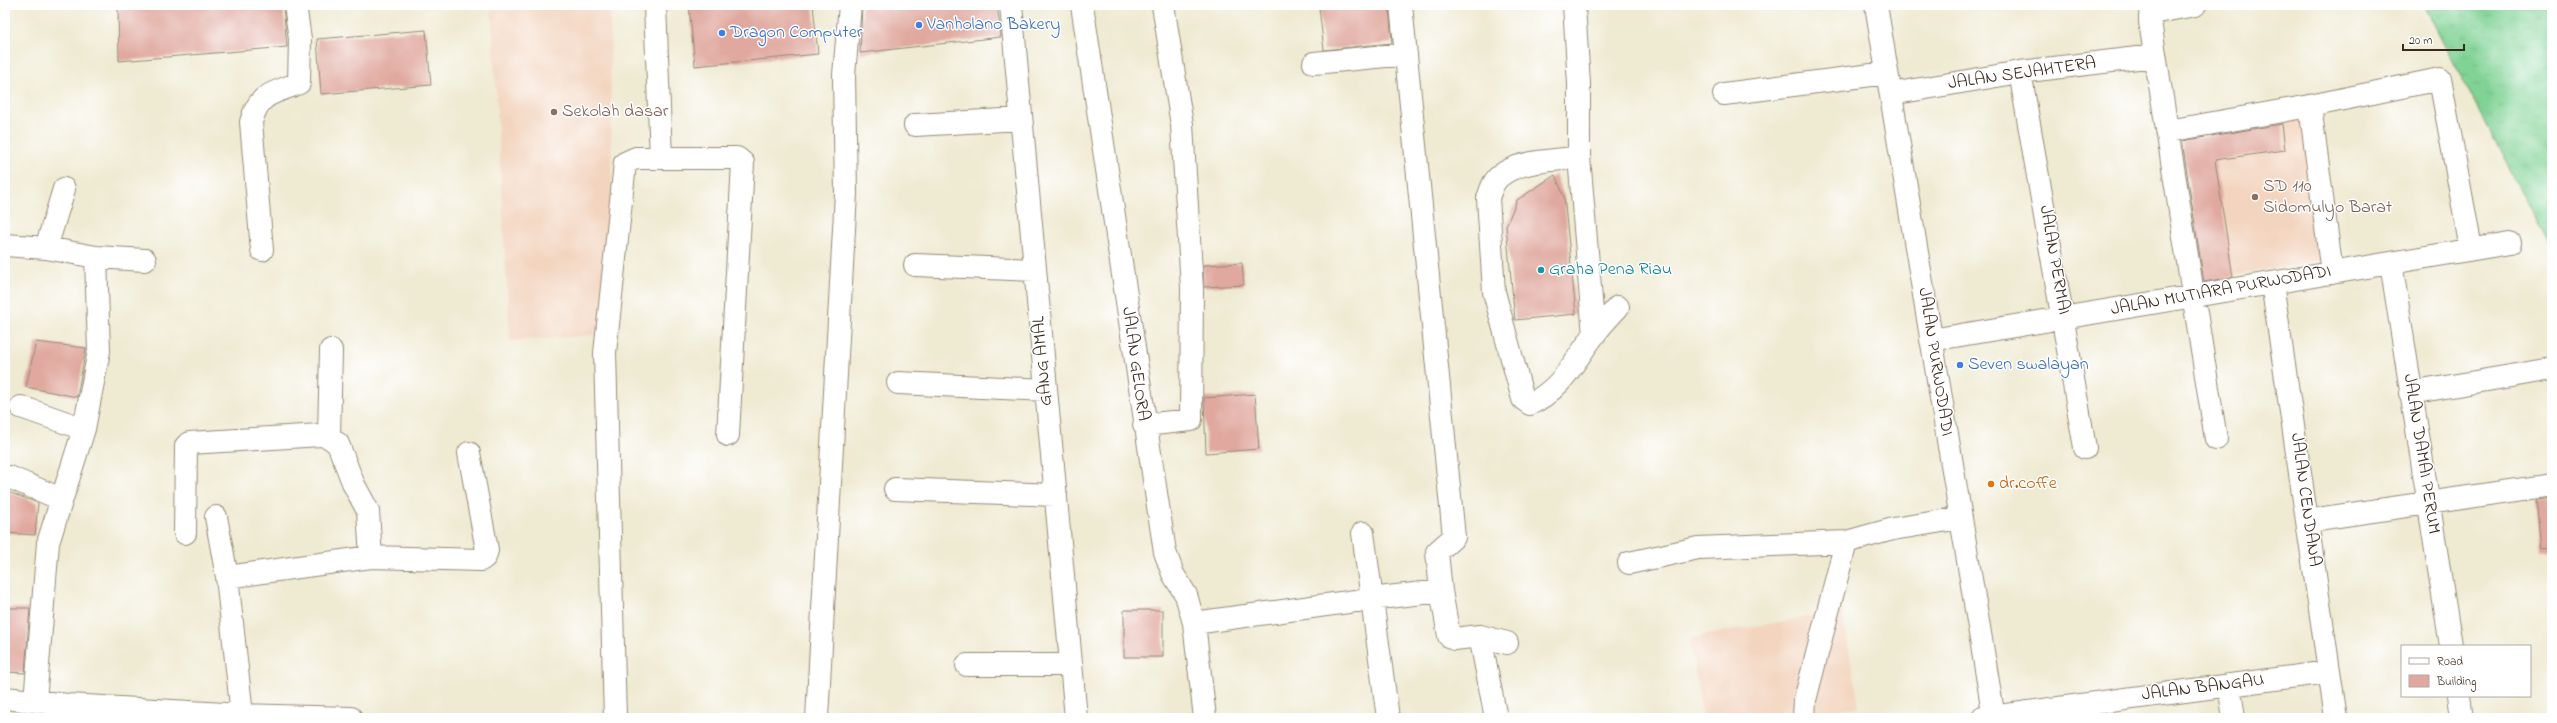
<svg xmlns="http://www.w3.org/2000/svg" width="2557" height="723" viewBox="0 0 2557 723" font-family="'Indie Flower',sans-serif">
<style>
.built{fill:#f3d4be}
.grass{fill:url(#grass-tufts);stroke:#5e7e5a}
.building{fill:#e0a89e}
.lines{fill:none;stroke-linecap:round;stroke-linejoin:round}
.minor-casing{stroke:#958a78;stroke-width:24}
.minor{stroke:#fff;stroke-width:22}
.shop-dot{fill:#3f7fe0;stroke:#fff;stroke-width:1.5}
.education-dot{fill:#8d6e63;stroke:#fff;stroke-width:1.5}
.culture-dot{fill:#0f9aa8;stroke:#fff;stroke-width:1.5}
.food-dot{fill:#e8710a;stroke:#fff;stroke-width:1.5}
.labels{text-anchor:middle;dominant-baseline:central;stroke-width:3;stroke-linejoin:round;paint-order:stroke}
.shop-label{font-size:18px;fill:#366cbe;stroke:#fff;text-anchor:start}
.street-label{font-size:18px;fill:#3b2a1e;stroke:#fff}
.education-label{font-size:18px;fill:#785e54;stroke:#fff;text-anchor:start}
.culture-label{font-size:18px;fill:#0d838f;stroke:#fff;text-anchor:start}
.food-label{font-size:18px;fill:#c56008;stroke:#fff;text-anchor:start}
</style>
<defs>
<pattern id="grass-tufts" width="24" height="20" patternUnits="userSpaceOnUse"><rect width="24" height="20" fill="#80d395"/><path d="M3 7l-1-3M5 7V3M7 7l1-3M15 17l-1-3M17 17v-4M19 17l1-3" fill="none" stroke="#70b580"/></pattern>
</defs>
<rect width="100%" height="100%" fill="#fff"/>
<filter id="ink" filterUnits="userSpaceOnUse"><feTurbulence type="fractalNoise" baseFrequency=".025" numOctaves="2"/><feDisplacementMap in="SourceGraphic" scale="8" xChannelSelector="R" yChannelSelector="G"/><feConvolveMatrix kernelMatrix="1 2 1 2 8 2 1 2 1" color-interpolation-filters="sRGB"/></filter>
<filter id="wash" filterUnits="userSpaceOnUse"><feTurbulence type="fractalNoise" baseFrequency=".012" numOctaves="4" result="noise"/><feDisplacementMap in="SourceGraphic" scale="16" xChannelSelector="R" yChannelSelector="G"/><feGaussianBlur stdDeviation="0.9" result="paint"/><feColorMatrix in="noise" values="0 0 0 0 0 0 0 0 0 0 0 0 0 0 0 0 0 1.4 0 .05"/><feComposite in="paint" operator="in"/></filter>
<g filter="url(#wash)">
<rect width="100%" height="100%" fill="#efead2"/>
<path class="built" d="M491,5H610L612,219L600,335L510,341Z
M2303,114L2328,259L2206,280L2181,135Z
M1842,611L1859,706L1776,718H1703L1689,638Z"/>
<path class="grass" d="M2457,5H2552V251L2426,9Z"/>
<g id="blocks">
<path class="building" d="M160,5H283L287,47L119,61L118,9Z
M689,5H813L818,54L695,66Z
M862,5H997L1001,37L860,53Z
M1340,5H1389L1392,43L1324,50L1319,7Z
M426,30L431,85L321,94L317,39Z
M2282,124L2285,150L2215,160L2233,277L2204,282L2182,141Z
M1555,175L1564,196L1576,314L1515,320L1506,226L1517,200Z
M1242,263L1244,285L1204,287L1203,265Z
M36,342L86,348L77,397L26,387Z
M1255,394L1259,449L1206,453L1204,398Z
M5,491L38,503L35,535L5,533Z
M2552,498V548L2541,549L2536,500Z
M5,608H30L25,673L5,672Z
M1124,610H1163V657H1124Z"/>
</g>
</g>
<g filter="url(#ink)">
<use href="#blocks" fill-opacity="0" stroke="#958a78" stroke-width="1"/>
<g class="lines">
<g class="minor-casing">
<path id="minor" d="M655,5L661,158
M1011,5L1076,718
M1082,5L1165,552L1173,574L1186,595L1194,623L1205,718
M1401,5L1454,537L1437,552L1441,591L1449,636L1454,639L1480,636L1507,643
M1574,5L1579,84V157C1555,161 1519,160 1500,176C1493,181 1491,190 1488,198L1494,292L1523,399L1530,404C1562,389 1574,361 1594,335C1601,325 1610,316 1618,307
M1876,5L1994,718
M2195,5L2157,12L2150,17V22L2216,439
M1314,63L1406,54
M2020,72L2085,448
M1724,94L1887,73
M1891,94L2020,72L2154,56
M2310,106L2332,273
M915,125L1021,119
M2168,131L2310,106L2440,79L2471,249
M1579,157L1594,335
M5,245L46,248L96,257L145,260
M46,248L64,189
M262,250L251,122C259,92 273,94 299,83L300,39L295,5
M2391,263L2451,646
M915,265L1035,270
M2272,283L2336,718
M1931,340L2510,243
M898,383L1046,390
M2410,393L2552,369
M21,407L84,429
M1144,425L1191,420L1192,288L1182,125L1163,5
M329,437L331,350
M9,477L61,499
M895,489L1056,495
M216,517L227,577L242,715
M2309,522L2324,518L2552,485
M185,533L186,446L189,443L321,435L329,437L338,444L354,485L368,511L371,557
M1363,533L1388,718
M1629,563L1698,548L1846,542
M227,577L371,557L481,560L485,557L487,550L469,453
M1194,623L1370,599L1441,591
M1480,636L1496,718
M967,665H1071
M2229,685L2234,718
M2459,696L2462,718
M5,698L68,705L242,715L351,718
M35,701L48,543L84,429L99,351L96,257
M615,718L605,353L625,163L636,158H737L743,163L728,435
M817,718L846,193L844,75L850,5
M1804,718L1805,700L1846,542L1893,529L1961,518
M1983,718L2328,672"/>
</g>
<use href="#minor" class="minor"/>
</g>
</g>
<g class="shop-dot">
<circle cx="919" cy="25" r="4"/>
<circle cx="722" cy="33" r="4"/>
<circle cx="1960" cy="365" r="4"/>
</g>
<g class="education-dot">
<circle cx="554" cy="112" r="4"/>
<circle cx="2255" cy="197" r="4"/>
</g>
<circle class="culture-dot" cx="1541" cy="270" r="4"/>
<circle class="food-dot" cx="1991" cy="484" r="4"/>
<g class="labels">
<g class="shop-label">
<text x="927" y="25">Vanholano Bakery</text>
<text x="730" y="33">Dragon Computer</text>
<text x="1968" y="365">Seven swalayan</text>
</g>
<g class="street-label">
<text transform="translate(2022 74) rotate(-8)">JALAN SEJAHTERA</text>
<text transform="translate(2054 260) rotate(80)">JALAN PERMAI</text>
<text transform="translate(2221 291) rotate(-10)">JALAN MUTIARA PURWODADI</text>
<text transform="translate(1043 361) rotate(-95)">GANG AMAL</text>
<text transform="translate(1935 362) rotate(81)">JALAN PURWODADI</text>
<text transform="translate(1135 364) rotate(82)">JALAN GELORA</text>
<text transform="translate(2421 454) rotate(81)">JALAN DAMAI PERUM</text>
<text transform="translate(2305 500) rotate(82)">JALAN CENDANA</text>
<text transform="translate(2203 688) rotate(-7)">JALAN BANGAU</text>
</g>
<g class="education-label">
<text x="562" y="112">Sekolah dasar</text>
<text x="2263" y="187">SD 110<tspan x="2263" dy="21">Sidomulyo Barat</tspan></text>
</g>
<g class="culture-label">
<text x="1549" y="270">Graha Pena Riau</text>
</g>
<g class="food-label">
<text x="1999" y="484">dr.coffe</text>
</g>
</g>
<rect width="2557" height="723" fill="none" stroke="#fff" stroke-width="20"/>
<rect x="2401" y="645" width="130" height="52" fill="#ffffff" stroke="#b1aaa5"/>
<rect x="2409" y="658" width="20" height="6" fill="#ffffff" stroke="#b1aaa5"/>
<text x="2437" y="665" font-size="12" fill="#3b2a1e">Road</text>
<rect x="2409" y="675" width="20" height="12" fill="#e0a89e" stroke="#b1aaa5"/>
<text x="2437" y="685" font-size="12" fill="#3b2a1e">Building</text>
<path d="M2403 44v6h61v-6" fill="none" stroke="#3b2a1e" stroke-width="2"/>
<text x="2409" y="44" font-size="12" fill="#3b2a1e" stroke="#ffffff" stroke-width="3" paint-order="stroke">20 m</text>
</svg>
